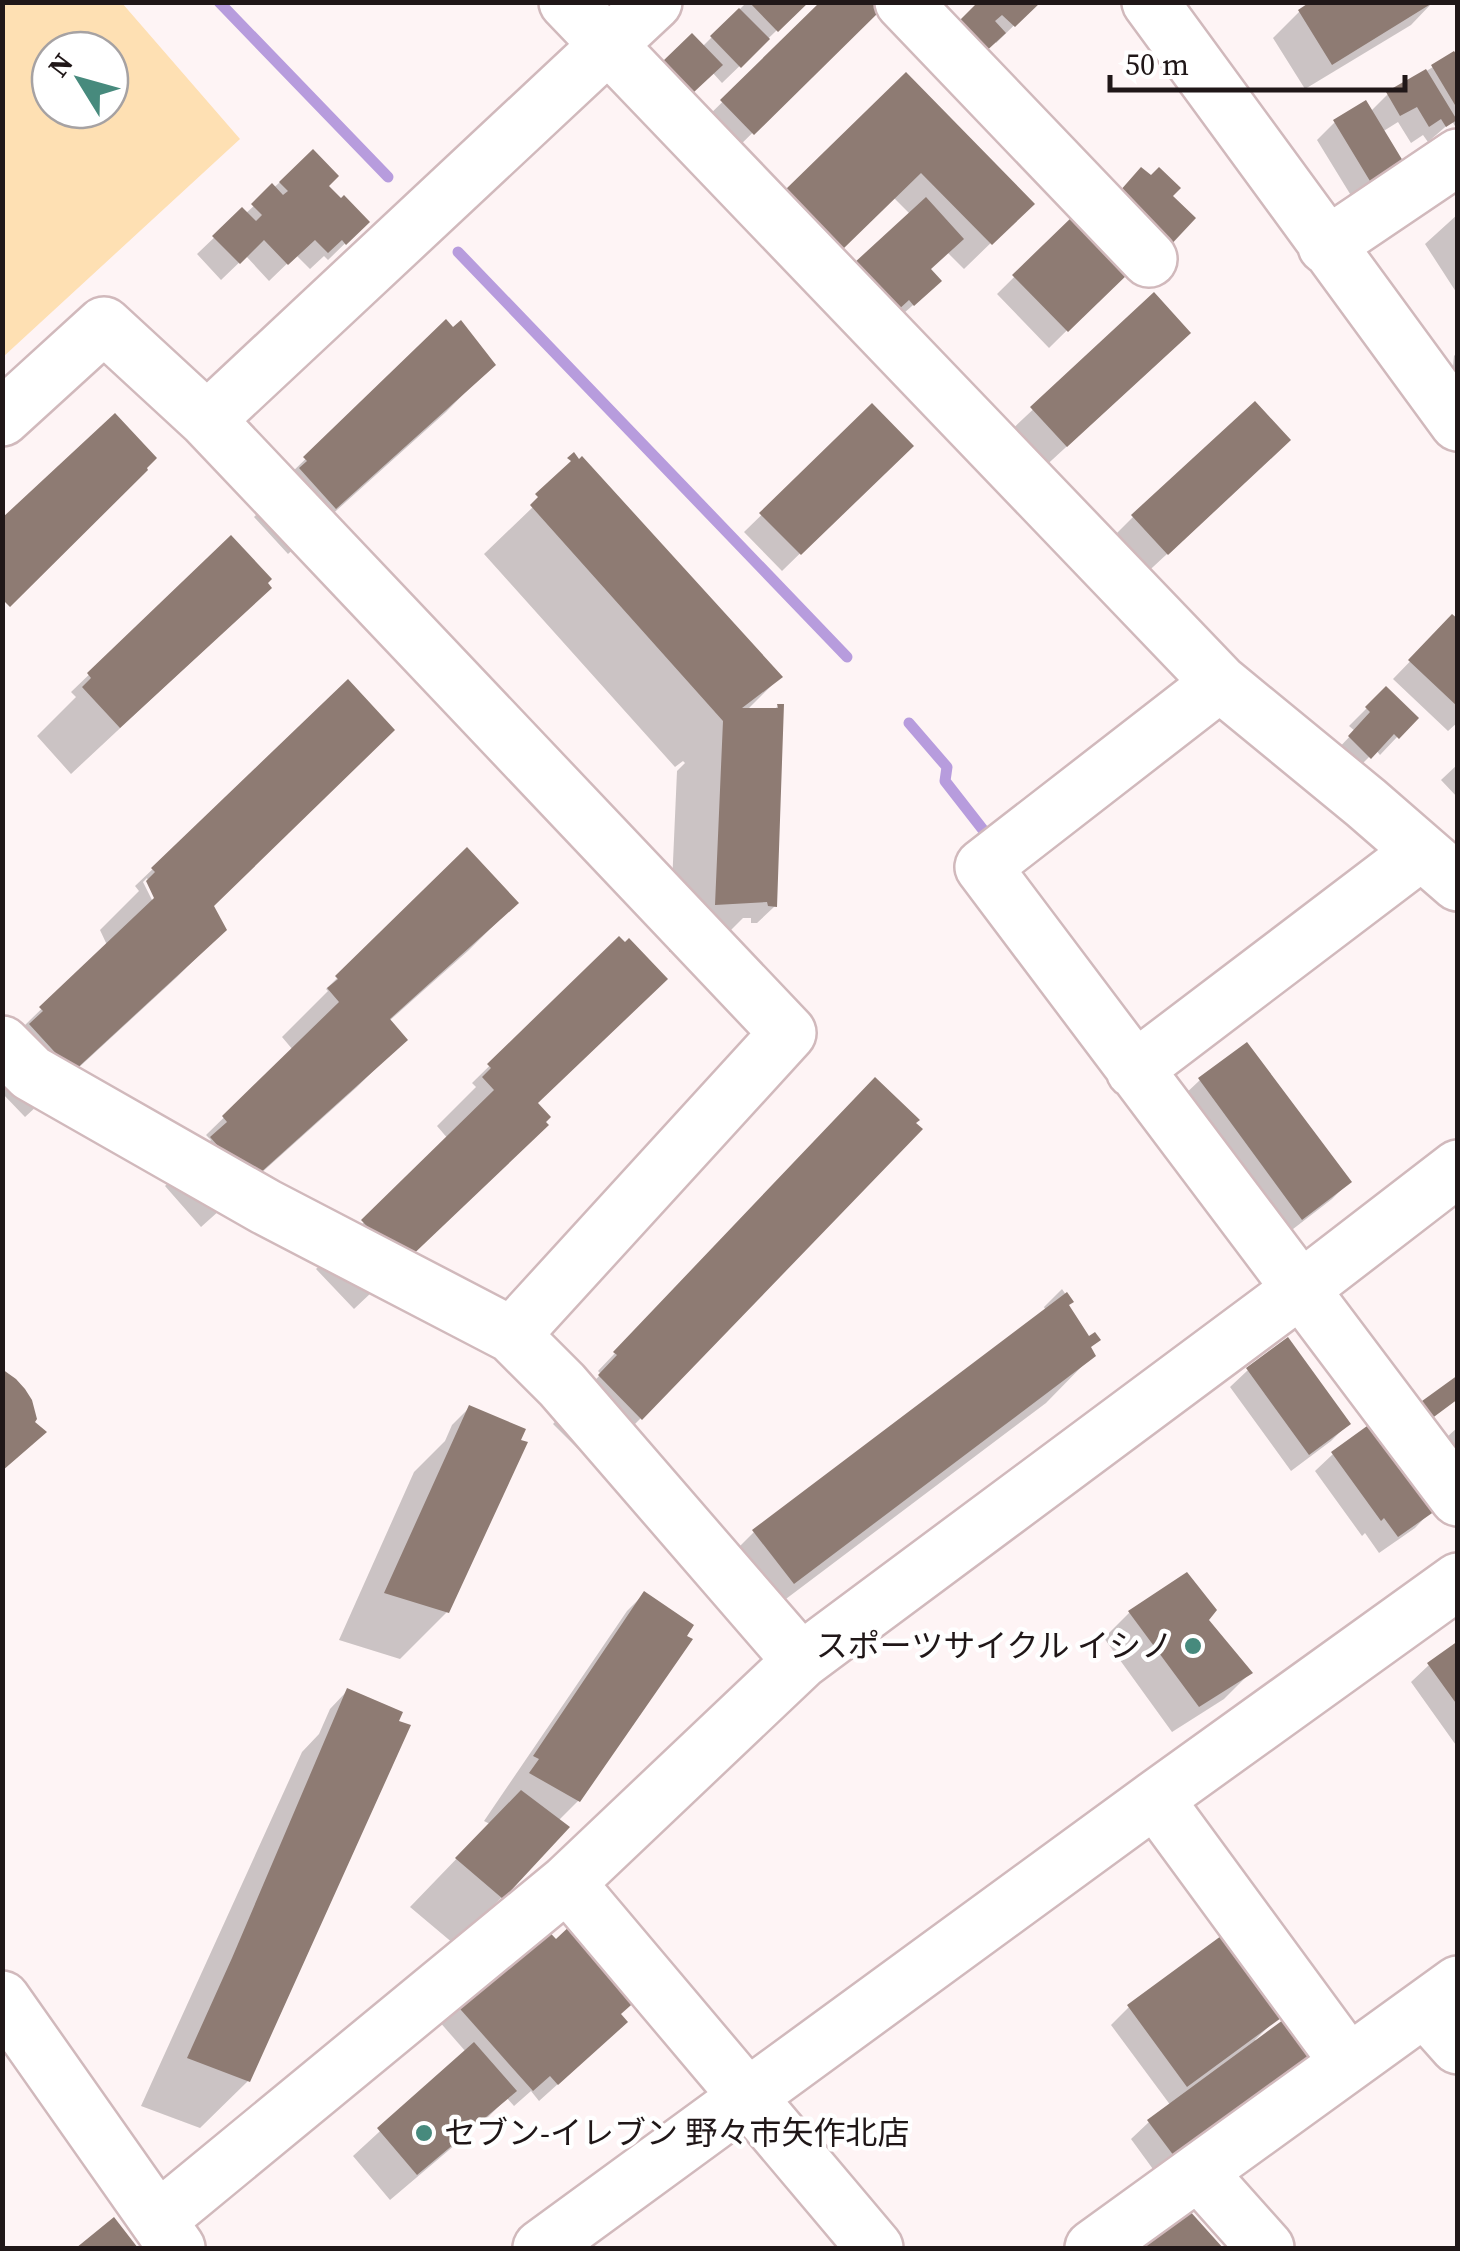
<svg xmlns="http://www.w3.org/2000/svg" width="1460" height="2251" viewBox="0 0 1460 2251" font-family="'Source Serif 4','Noto Sans JP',serif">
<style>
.green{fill:#fee0b3;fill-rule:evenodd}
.shadow{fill:#0003;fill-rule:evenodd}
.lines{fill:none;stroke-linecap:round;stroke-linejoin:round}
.stream{stroke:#b79cdd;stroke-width:11}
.building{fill:#8e7b73}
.minor-casing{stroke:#d1b9bc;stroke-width:60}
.major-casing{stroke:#d1b9bc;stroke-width:60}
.minor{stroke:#fff;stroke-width:55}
.major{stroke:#fff;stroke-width:55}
.poi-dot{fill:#478a7d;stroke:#fff;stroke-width:4}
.labels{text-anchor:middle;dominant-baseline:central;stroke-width:9;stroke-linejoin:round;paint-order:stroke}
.poi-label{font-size:32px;fill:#201718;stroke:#fff;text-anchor:end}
</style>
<rect width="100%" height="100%" fill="#fef4f5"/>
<path class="green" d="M3,2L122,3L240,139L3,357ZM50,50H110V110H50Z"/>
<path class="shadow" d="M747,2L805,3L722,83L712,72L675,108L648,80L692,36L702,47Z
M824,2L876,11L726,159L696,128Z
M982,2H1038L996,43Z
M1315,2H1433L1411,25L1305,89L1273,38L1299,12Z
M1458,52V124L1455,126L1452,121L1428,142L1423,135L1411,143L1398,122L1382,132L1403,166L1355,202L1317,140L1335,122L1370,112L1388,94Z
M906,75L1031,204L964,269L947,252L929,269L921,298L895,321L910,214L893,197L815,273L761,217Z
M313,152L326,186L367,222L328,260L324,256L310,269L296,255L269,281L246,256L221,280L197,254L242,211L245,214Z
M1458,214V295L1425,244Z
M1074,218L1126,272L1049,348L997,294Z
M1154,296L1162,359L1040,471L1006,435Z
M446,323L493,364L446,412L288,554L254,517L291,480L288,476Z
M1458,351V373L1453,367L1454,356Z
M872,407L910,446L782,571L744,532Z
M582,460L780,677L747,710H774L778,706L775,906L757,923H751V918H743L712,949L669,952L677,771L685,763L683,761L675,767L484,554Z
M1262,466L1140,579L1107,543L1133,517Z
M149,617L221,634L71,774L37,736L76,697L71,692Z
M1452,618L1458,623V722L1448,731L1393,679Z
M1386,689L1415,718L1380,755L1376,750L1352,774L1332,755L1355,731L1349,726Z
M329,701L211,906L224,930L177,977L25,1117L2,1093V1054L27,1029L24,1026L107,945L100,930L139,891L135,886ZM147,878L161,908L157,910L143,882Z
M1458,764V798L1441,780Z
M467,851L516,903L469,950L388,1022L404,1040L357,1087L201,1227L165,1186L211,1140L206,1135L293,1050L282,1037L328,991L326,989Z
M619,939L499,1172L354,1309L316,1269L449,1140L437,1126L476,1087L472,1083Z
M1200,1080L1349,1182L1332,1199L1284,1236L1182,1097Z
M858,1097L914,1125L641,1418L594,1465L553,1424L601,1374L598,1371Z
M1062,1289L1071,1302L1066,1306L1093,1355L1046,1403L746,1629L707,1579L754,1532L1048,1315L1044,1307Z
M1248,1370L1348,1424L1331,1441L1291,1471L1230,1387Z
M469,1408L447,1612L400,1659L339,1640L414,1472L445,1441L452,1425Z
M1458,1427V1457L1437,1446Z
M1333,1454L1432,1510L1415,1528L1379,1553L1365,1533L1362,1536L1315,1471Z
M644,1594L578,1801L558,1821L502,1897L454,1944L410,1907L490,1824L484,1821L627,1611Z
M1130,1612L1205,1620L1250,1673L1224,1699L1172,1732L1104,1638Z
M1458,1644V1748L1411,1682L1429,1665Z
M347,1691L248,2081L200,2128L141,2106L302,1752L319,1734L330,1709Z
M556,1943L618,2015L608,2039L539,2101L531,2091L514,2106L507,2098L488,2117L390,2200L353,2156L466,2052L438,2020Z
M1129,2007L1277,2018L1255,2040L1257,2043L1282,2024L1158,2176L1131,2139L1149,2122L1171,2106L1111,2025Z"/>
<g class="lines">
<path class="stream" d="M219,2L388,177
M458,252L847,657
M909,723L947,767L945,781L991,840"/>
</g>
<path class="building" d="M749,2H809L778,32Z
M820,2H871L880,11L754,135L720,100Z
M978,2H1041L1015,27L1002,15L995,21L1006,33L982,55L954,26Z
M1310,2H1434L1332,65L1298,10Z
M739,8L770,39L741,68L710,36Z
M692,33L723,65L694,92L663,61Z
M1454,51L1458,57V110L1431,65Z
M1426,69L1457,120L1446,127L1441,119L1429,127L1417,107L1400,116L1386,92Z
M906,72L1035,204L992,245L921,173L843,249L785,190Z
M1366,100L1406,166L1373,186L1333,120Z
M313,149L339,176L329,186L341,198L344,195L370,222L346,245L342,240L328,253L315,240L288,265L264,240L240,264L212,236L242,207L256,221L262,215L251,204L272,183L283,195L288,191L279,182Z
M1141,167L1151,175L1159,167L1181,188L1173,196L1196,218L1166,250L1112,200Z
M926,197L964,239L931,269L942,281L914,306L909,300L897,311L853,264Z
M1074,215L1130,272L1068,332L1012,275Z
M1154,292L1191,333L1067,447L1030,407Z
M446,319L453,327L461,320L496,365L336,509L299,468L307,461L303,457Z
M1255,401L1291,440L1168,555L1131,515Z
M872,403L914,446L801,555L759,513Z
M115,413L157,458L147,468L148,470L10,607L2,599V518Z
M574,452L579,459L582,456L783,677L742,708H778L777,704H784L777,907L768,906L767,902L715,905L723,721L530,505L538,497L535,494L571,461L567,458Z
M231,535L272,579L268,583L272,588L120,728L82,687L91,678L87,673Z
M1452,614L1458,619V707L1408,660Z
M348,679L395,730L214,906L227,930L73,1072L29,1024L43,1011L39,1007L154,898L146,881L155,872L151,868Z
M1386,686L1419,718L1399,739L1394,734L1371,759L1348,736L1370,712L1365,707Z
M467,847L519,903L390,1019L408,1040L250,1182L210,1137L227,1122L222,1116L339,1002L327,988L338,979L335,976Z
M619,936L625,942L629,938L668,979L538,1103L551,1117L546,1122L549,1125L403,1264L361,1220L494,1090L482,1077L491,1068L487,1064Z
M1247,1042L1352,1182L1302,1220L1198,1078Z
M875,1077L920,1120L916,1123L923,1129L642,1420L598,1375L617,1355L613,1352Z
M1067,1292L1074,1302L1069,1305L1089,1336L1095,1332L1101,1340L1091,1347L1096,1356L794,1584L752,1530Z
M1288,1337L1351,1424L1309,1455L1246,1368Z
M2,1369L16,1379L25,1389L32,1400L37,1419L35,1422L47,1432L2,1471Z
M1458,1375V1399L1423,1425L1411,1409Z
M469,1405L526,1429L521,1440L528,1442L449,1613L384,1593Z
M1374,1421L1435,1511L1398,1537L1384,1518L1381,1521L1331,1452Z
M1187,1572L1217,1610L1209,1620L1253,1673L1199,1707L1128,1611Z
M644,1591L694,1625L687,1636L693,1639L580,1802L529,1773L539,1759L533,1756Z
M1458,1641V1706L1427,1663Z
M347,1688L403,1712L399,1721L411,1725L250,2082L187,2058L232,1958Z
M521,1790L570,1827L503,1899L455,1858Z
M541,1923L556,1939L573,1923L639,1998L621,2014L628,2022L558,2085L550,2076L533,2091L453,2001Z
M1221,1936L1281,2018L1187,2087L1127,2005Z
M1283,2020L1313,2060L1177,2160L1147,2120Z
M474,2042L517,2091L417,2175L377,2128Z
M1188,2209L1223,2248H1143Z
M114,2217L138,2248H76Z"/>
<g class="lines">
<g class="minor-casing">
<path id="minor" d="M567,2L1220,683L983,867L1458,1498
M903,2L1149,259
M1150,2L1458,423
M1326,246L1458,157
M2,418L104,325L207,420L654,2
M207,420L788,1033L512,1335
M1220,683L1366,803L1458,883
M2,1044L31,1073L266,1207L512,1335L562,1385L801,1661L1301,1289L1458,1168
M1134,1070L1421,852
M1155,1799L1348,2062
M567,1883L875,2248
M1425,2009L1458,2046
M1199,2173L1266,2248
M158,2220L567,1883L801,1661
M541,2248L1155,1799L1458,1581
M1093,2248L1458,1984"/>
</g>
<g class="major-casing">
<path id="major" d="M2,1999L177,2248"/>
</g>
<use href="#minor" class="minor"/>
<use href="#major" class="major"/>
</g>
<g class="poi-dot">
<circle cx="1193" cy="1646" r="10"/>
<circle cx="424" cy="2133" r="10"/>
</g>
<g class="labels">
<g class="poi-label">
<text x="1173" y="1646">スポーツサイクル イシノ</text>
<text x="444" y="2133" text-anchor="start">セブン-イレブン 野々市矢作北店</text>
</g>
</g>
<rect width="1460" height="2251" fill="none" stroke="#201718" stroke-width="10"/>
<g transform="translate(80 80) rotate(307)"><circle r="48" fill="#ffffff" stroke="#a6a2a3" stroke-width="2.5"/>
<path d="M0-8L18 38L0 25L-18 38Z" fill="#478a7d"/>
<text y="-15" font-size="28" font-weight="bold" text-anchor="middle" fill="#201718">N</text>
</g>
<path d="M1110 75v15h295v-15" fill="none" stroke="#201718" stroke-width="5"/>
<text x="1125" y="75" font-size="30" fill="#201718" stroke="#ffffff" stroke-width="8" paint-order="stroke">50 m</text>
</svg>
